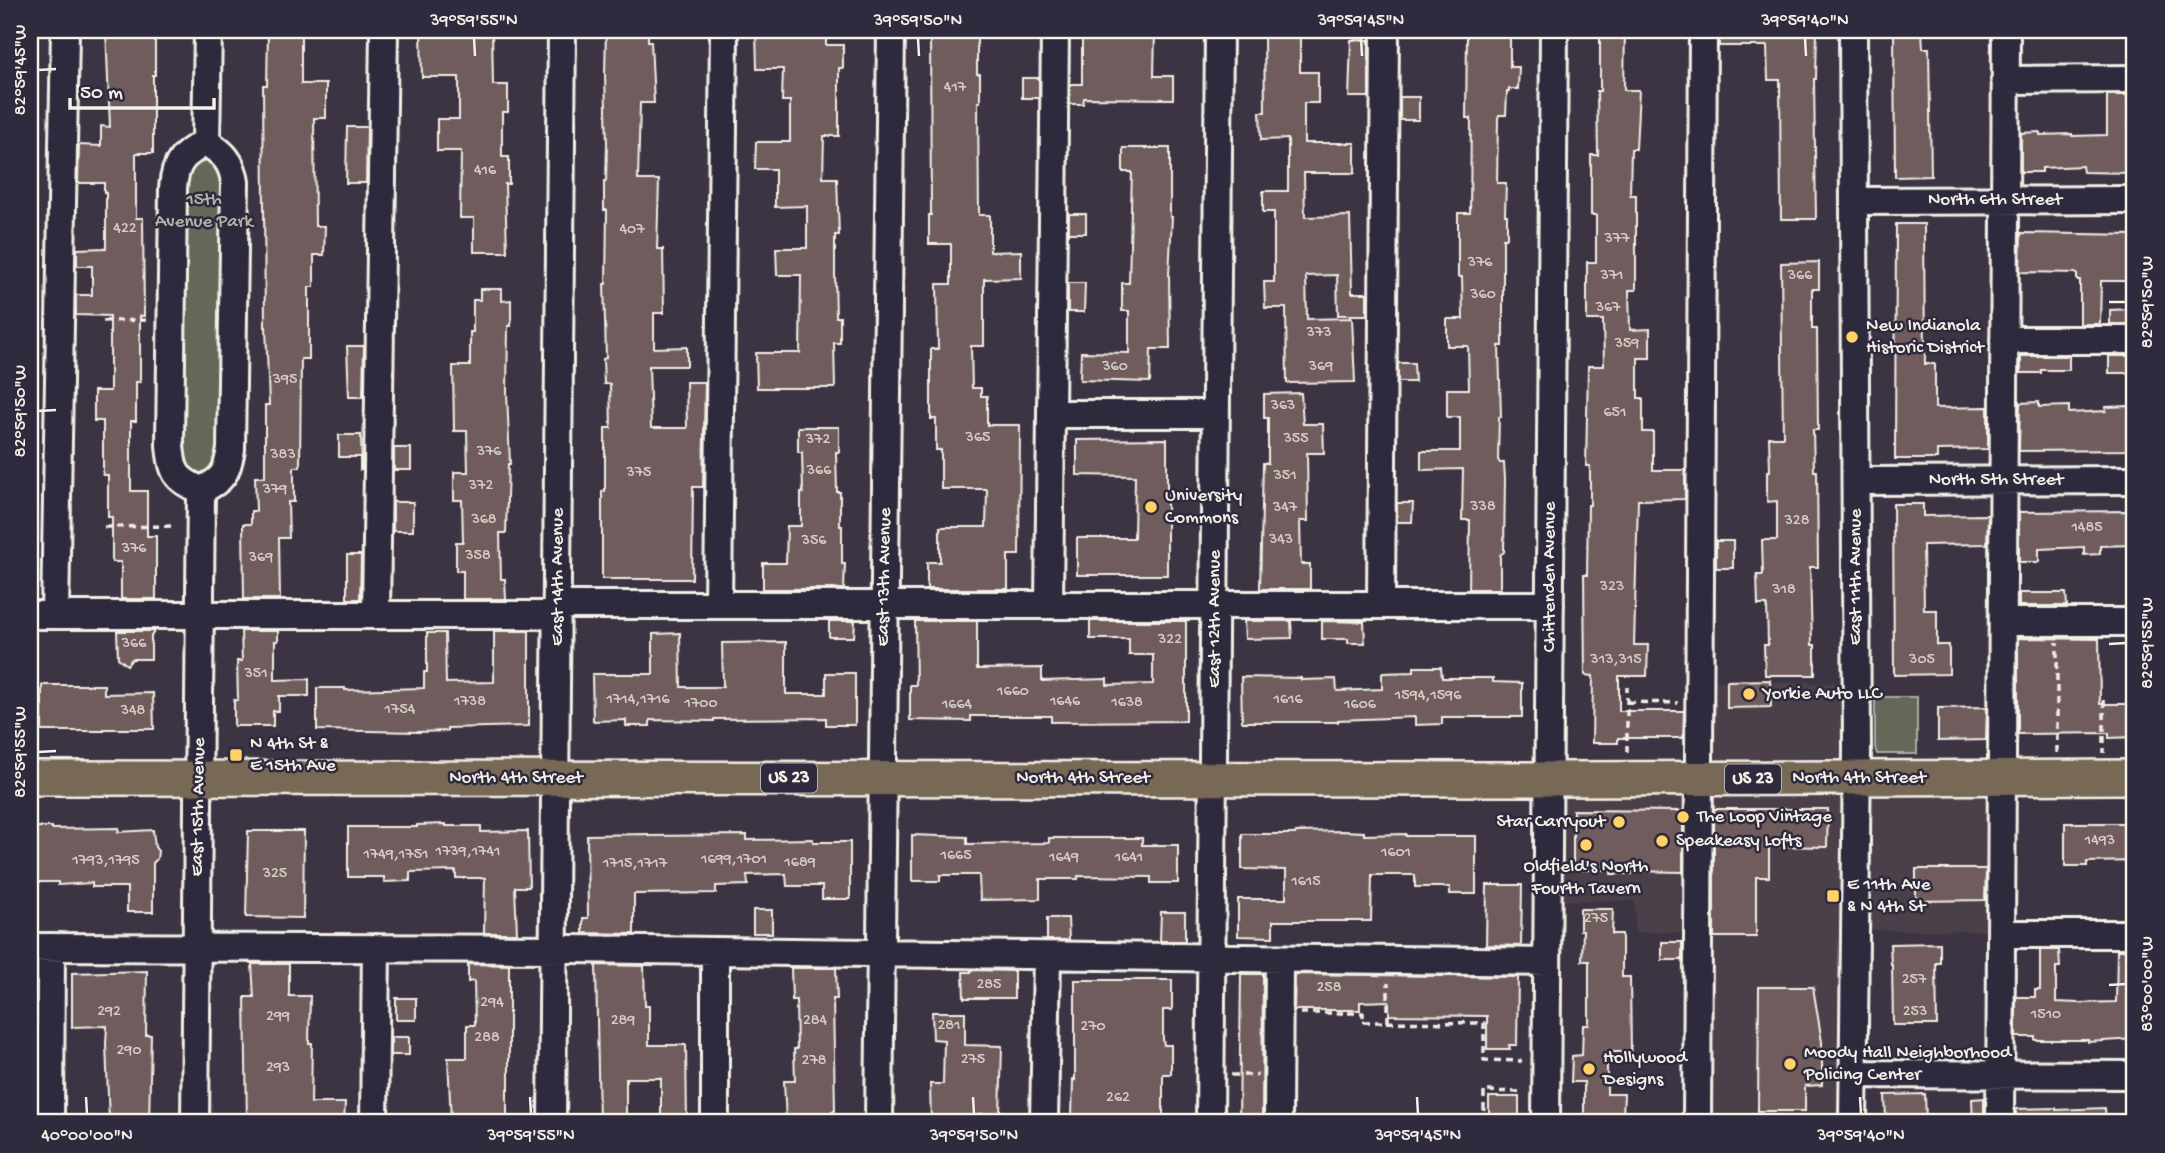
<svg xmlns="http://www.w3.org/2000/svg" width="2165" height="1153" viewBox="0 0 2165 1153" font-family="'Gochi Hand',sans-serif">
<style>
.built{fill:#4b404a}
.green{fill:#646759;stroke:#acaca0;stroke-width:2}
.building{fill:#6f5c5c;stroke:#f4f1e8;stroke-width:2}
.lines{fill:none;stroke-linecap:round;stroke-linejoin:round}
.minor-casing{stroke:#f4f1e8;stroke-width:32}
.major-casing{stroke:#f4f1e8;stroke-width:38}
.path{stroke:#f4f1e8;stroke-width:3.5;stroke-dasharray:7 5;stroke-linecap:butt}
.minor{stroke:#2f2a3d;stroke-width:26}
.major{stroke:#776954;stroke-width:33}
.ticks{fill:none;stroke:#f4f1e8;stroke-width:2.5}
.poi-dot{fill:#ffd166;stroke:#2f2a3d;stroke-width:2.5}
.labels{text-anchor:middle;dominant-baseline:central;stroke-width:5;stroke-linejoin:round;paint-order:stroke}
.number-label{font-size:16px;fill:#d3ccc5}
.shield{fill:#2f2a3d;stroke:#b9b5b5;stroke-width:2}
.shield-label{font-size:18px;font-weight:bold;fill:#f4f1e8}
.park-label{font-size:19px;fill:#b3b3a8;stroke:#2f2a3d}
.street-label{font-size:19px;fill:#f4f1e8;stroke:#2f2a3d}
.poi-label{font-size:19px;fill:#f4f1e8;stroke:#2f2a3d;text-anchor:start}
.neatline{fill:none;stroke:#f4f1e8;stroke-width:2.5}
.ticks-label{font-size:18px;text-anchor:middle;fill:#f4f1e8}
</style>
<rect width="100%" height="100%" fill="#3c3443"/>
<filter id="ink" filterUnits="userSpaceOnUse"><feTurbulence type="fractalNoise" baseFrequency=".0143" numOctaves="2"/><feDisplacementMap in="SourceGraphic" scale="14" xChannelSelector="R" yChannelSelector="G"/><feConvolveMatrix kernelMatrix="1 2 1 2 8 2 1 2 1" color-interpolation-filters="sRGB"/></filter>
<g filter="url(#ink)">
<path class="built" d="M1699,681L1853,683L1852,776L2007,778L2006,931L1851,930L1849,1123H1698L1700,933L1635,932V901L1548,900L1549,776L1698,777Z"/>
<path class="green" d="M192,149L231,164L217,483L175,472L180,160Z
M1875,697H1917V754H1877L1875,747Z"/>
<path class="building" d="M106,30H155V75H153V153H136V218H143L144,316H140V382H136V421H131V491H147V536H156V599H121V562H112V517H108V475H103V421H94V391H110V316L76,315V295H92V266H77V249L106,248V193H104V183H78L79,145L101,146V126L110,127Z
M268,30H301V84H326V118H314L315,226H325L324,255H314V287H309V359H301L300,467H294V502H288L289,538H279L280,599H244L243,524H251V511H256L255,477H265V405H269L266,327H265L263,85H267Z
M421,30H492L493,85H508V112H502V157H509V184H505L507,252H474V218H460L461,151H437V119H459V77H422Z
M606,30H648V41H651L654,103H640L638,180H659L657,249H663L664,313H654V348L687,347V366H649L651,428H687L686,382H705L703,487H693L692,579H602V491H605V428H611L610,384H604L603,359L606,358L604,284H606L607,210H604V181H606L607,144L605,75Z
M756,30H826V45H843V68H839V136H824L823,178H837L839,235H835V275L836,317H840V343H834L835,388H757L756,353H800L801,275H777L776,248H807V206L775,207V169H755L756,142H790V101H782L783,69H757Z
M930,30H977V74H980V102H978L979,215H990V252L1021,251V278L984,279V346H971L972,388H981V396H987V425H1020L1019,555H1008V589H927V562H940V527H986L987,489H941V450H936V419H931V349H938L937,284H951V244H929V215H931Z
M1126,30H1155L1154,76H1173V99L1084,98L1083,104H1070V84H1082V37L1126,38Z
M1270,30H1300V72H1318V103H1304V143H1355V173H1304L1305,217L1350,216L1352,293H1367V315H1338L1337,275L1306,276L1307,319L1352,318L1355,382L1287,383L1286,308H1265L1264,282H1274V212H1263V191H1288V139L1261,140L1260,112H1265L1264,36H1270Z
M1600,30H1625L1624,90H1639L1636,149H1631L1630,195H1636V290H1629L1630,330L1650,329V358H1638V398H1643V432H1653V470H1685V499L1638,500L1634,645H1648L1647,676H1619V711H1684L1683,738H1618V743H1592L1593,676L1585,675L1584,575H1587L1588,505H1590V466H1586L1588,366H1604L1603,320H1587V262H1596V215H1591V155H1598L1597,91H1600Z
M1719,30H1817L1816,79H1814L1816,219H1781L1780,80H1768L1767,46H1719Z
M1894,30H1922L1923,48H1929L1931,176L1895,177Z
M1467,34L1510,35V67H1519L1518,89H1509V92H1507L1506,115H1499L1498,118L1497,183H1506L1505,215H1507V238H1503V346H1499L1501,417H1499L1498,460L1500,463H1504L1505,479L1504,552L1500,555V589H1469L1470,520H1462L1463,469L1421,470V451H1460V417H1447V389H1469L1468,346H1447V319H1463L1462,277H1458V213H1470L1471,118H1466Z
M1351,40H1369V97H1349Z
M1022,78H1039V98H1022Z
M2107,95H2127L2131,173L2083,172L2082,166L2042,168V172H2021V133L2040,132V135L2072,134V136L2107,135Z
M1400,97H1419V120H1400Z
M347,127H367L366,183H346Z
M1123,148H1170V217H1172L1169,275L1170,349H1151L1150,382L1080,380L1081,352L1129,353V311H1122V283H1129L1132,172H1123Z
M1069,214H1086V233H1069Z
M1896,224H1924L1925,364H1935V408L1988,407V449L1937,450V459H1895Z
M2021,233L2135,235V281H2101L2100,324H2080V280H2077V273L2020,272Z
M1819,262V289H1812V329H1817L1818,430H1813L1814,471H1817L1818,567H1810L1812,645H1815V675H1765L1764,645H1768L1767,605H1758L1757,575H1763L1762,540H1777V501L1767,502V471H1770L1769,437H1783L1781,263Z
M1068,283H1085L1084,312H1068Z
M480,289H502V301L511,300V326H508L507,393L510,464H508L506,533H500L501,579H505L506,599H463V571H456V542H463L462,500H454V472H468L467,431H454L453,366H470V332H473V300H480Z
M2130,309L2131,324H2110V310Z
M347,346H364L363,397H349Z
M2021,356H2069V370H2041V373H2021Z
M2109,356H2129V373H2109Z
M1398,363H1414L1415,382H1398Z
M1301,393L1303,424H1323L1324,453H1307L1308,521H1300L1301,564H1310V589H1260L1263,463H1268V418H1264V394Z
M2039,402V407L2069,406V413L2106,411V407L2129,406L2130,450L2019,451L2020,403Z
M798,427H839V452H836L837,492H840V526H842V564H845L844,589H763V563H786L787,526H801V493H803L802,452H798Z
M339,435H361L362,470H360V457H339Z
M1167,439V575H1077V538H1134L1135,476L1077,475V440Z
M394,448H411V470H394Z
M393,502H413V531H393Z
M1397,503H1413L1412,522H1397Z
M1893,504H1923V516L1988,515L1987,544L1923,545L1924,610H1937V645H1949V674L1894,675Z
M2131,511L2132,545L2100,546V554L2084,555V547L2039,549V562H2019V512Z
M1716,541H1733V568H1716Z
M347,555H361L360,599H347Z
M2019,593H2066L2067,606H2019Z
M829,621H855L854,637H829Z
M915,621H977V669L1042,668V681L1107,679V685L1153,684V655H1129V639H1090V621H1186V721L1051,722V716H971V721L910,720V685H916Z
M1244,621H1291L1292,638L1245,639Z
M1322,621L1364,622L1365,643H1348V639H1322Z
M117,631H155L151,636V659H132L127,665L118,658Z
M241,631H278V641H275V680L309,679V696H279V711H273V726H234V700H238L237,661H242Z
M494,631H529V726L447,728V731L418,732L317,730V688H345V690L424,688V672H427V633H445L446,683L494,682Z
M680,633L681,687H723L722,643L786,642V694H826V673H855V725H826V718L714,719V721L650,720V726H626V720L593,721L592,674H653V634Z
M2018,638L2099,639L2100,704H2135V737L2109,738V733L2018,734Z
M1414,667H1441L1442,678H1493V682L1522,683V717H1442V724L1415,725V717L1338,720V722H1242L1241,677L1301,678V680L1336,679L1337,691L1382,689V673L1414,672Z
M1770,680L1771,707L1727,708V681Z
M42,685H104V694L153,693L154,729H104V731H42Z
M1987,707L1986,740L1938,741V708Z
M1714,809H1828L1827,847L1769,846V877H1756V937H1714Z
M1573,810L1683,811V872L1632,871V874H1611V870H1573Z
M2065,823H2135V861L2087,862V866H2065Z
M446,824V826H481V832L528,831L529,887H515L517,933H484L485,878H456V871L410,872V881L384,882V877H348V827H417V825Z
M30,827H52V829L119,828L118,832L153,830L155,847L158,851L157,859L153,863V912H127V887H92V883L58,885V882H30Z
M248,831H304L303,918L246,917Z
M1342,831L1364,832V835L1406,834V836H1476V894H1450V887H1415V875H1372L1371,921H1273V937L1238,936V899H1286V870L1242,869V834H1295L1296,832Z
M648,834V836L747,835V840L813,839V842H850V899H822V886H787L786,874L747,875L748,885L716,886V893L634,894V934L583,933V918H588L587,835Z
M912,835L967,837V844L1049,843V838H1142V845H1178V883H1151V877L1078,876V879H1040V899L980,900L979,875H940V881H912Z
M1916,869H1986L1985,900L1916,901Z
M1487,885H1522L1521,946L1486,945Z
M1580,909H1613L1612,934H1622V977H1630L1631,1052H1607V1094H1624L1623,1117H1611L1612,1123H1584V1082H1571L1572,1056L1582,1055L1583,1025H1589V961H1582L1583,930H1580Z
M753,910H772V933H753Z
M1161,912H1185V941H1160Z
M1047,918H1068L1069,940H1047Z
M1662,942H1682V960H1662Z
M1940,943V963H1936L1937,1025H1893L1892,964H1891L1890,944Z
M2040,950H2059L2060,967H2056V1002L2079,1003L2116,1002L2117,950H2135V1039L2088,1042V1040H2035V1037H2016V997H2035V990H2040Z
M252,964H289V996H310L309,1043H312L311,1103H345L344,1123H247L245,997H254Z
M468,964L509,965V1089H507V1121L451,1122L448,1058H467V1025H475L474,981L468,982Z
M596,965L644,966L645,1006H649V1045H686L687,1123H661V1078H626V1123H599Z
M791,968H836L837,999H833L835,1111H832L833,1123H786L784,1081H795L794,1049H797L796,1000H792Z
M971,970L1014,971V998H964L963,972H971Z
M147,971L146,1035H151L149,1123H109L106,1043L107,1026L72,1027V973Z
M1241,974H1263L1262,1123H1239Z
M1295,974L1518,977L1517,1045H1509L1510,1049H1487V1016L1389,1015V1001L1360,1002V1010H1294Z
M1075,980H1172V1010H1163V1040L1164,1045H1171V1074H1163V1116L1072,1117L1073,1079L1075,1080Z
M1759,987H1813L1822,1042V1085L1805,1086V1111H1758Z
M396,998H416V1020H396Z
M932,1012H965V1045L1002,1046L1000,1114H980V1123H931L930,1084H943L944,1040L933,1039Z
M391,1037H409V1055H391Z
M1925,1094L1926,1120L1886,1121L1885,1095Z
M1489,1097H1519V1123H1489Z
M1984,1098V1123H1973L1972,1099Z
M2056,1108V1110L2105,1108L2106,1123H2016V1109Z"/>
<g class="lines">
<g class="minor-casing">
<path id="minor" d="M2005,80L2135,79
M206,142C223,153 232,161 235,182L231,449C227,473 223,480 201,490C176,480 172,472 170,445L173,188C175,161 184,154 206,142Z
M206,142L208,30
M1854,201L2135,200
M2004,340H2135
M1051,414H1216
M1856,481L2135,480
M557,605H1550
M718,605L724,30
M1049,605L1055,30
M1381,605L1385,30
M30,615H557
M55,615L65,30
M376,615L384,30
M2003,622H2135
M2001,934H2135
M30,947L570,949L1547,962
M1853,1074L2135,1075
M50,1123L51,947
M195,1123L201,490
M374,1123L376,948
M552,1123L562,30
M715,1123V951
M879,1123L891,30
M1044,1123L1047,956
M1210,1123L1219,30
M1278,1123L1279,959
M1546,1123L1554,30
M1697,1123L1703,30
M1853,1123L1857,748L1853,30
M2000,1123L2006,30"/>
</g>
<g class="major-casing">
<path id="major" d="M30,778L1549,779L2135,777"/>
</g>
<path class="path" d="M103,321L150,320
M104,527L174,526
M2104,700V753
M1628,702L1678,703
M1627,752V687
M2057,753V642
M1300,1013H1363V1022L1484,1023V1060L1522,1061
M1388,1022V983
M1231,1075H1258
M1484,1123V1091L1522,1092"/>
<use href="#minor" class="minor"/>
<use href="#major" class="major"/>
</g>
</g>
<path class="ticks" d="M474,38L475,56M918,38L919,56M1361,38L1362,56M1805,38L1806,56M38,70L56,69M2109,302H2126M38,411L56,410M2109,644L2126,643M38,752L56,751M2109,985L2126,984M86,1097L87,1114M530,1097L531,1114M973,1097L974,1114M1417,1097L1418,1114M1860,1097L1861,1114"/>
<g class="poi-dot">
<circle cx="1852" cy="337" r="7"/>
<circle cx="1151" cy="507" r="7"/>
<circle cx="1749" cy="694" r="7"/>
<rect x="229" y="748" width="14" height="14" rx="3.5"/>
<circle cx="1683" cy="817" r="7"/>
<circle cx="1619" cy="822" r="7"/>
<circle cx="1662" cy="841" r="7"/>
<circle cx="1586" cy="845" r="7"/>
<rect x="1826" y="889" width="14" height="14" rx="3.5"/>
<circle cx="1790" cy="1064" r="7"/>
<circle cx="1589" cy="1069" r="7"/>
</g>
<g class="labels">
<g class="number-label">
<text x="955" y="88">417</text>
<text x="485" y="171">416</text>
<text x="125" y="229">422</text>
<text x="632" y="230">407</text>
<text x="1617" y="239">377</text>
<text x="1480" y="263">376</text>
<text x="1612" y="276">371</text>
<text x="1800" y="276">366</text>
<text x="1483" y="295">360</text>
<text x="1608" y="308">367</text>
<text x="1319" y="333">373</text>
<text x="1627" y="344">359</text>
<text x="1115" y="367">360</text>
<text x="1321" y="367">369</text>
<text x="285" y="380">395</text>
<text x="1283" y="406">363</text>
<text x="1615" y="413">651</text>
<text x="978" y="438">365</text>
<text x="1296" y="439">355</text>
<text x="818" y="440">372</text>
<text x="489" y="452">376</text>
<text x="283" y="455">383</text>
<text x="819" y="471">366</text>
<text x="639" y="473">375</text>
<text x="1285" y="476">351</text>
<text x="481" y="486">372</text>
<text x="275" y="490">379</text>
<text x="1483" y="507">338</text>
<text x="1285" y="508">347</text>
<text x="484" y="520">368</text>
<text x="1797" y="521">328</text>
<text x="2087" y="528">1485</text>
<text x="1281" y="540">343</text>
<text x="814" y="541">356</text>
<text x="134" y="549">376</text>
<text x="478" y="556">358</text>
<text x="261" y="558">369</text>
<text x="1612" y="587">323</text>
<text x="1784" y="590">318</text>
<text x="1170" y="640">322</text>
<text x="134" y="644">366</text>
<text x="1616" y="660">313,315</text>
<text x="1922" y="660">305</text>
<text x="256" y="674">351</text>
<text x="1013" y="692">1660</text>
<text x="1428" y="696">1594,1596</text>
<text x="638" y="700">1714,1716</text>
<text x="1288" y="700">1616</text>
<text x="470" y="702">1738</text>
<text x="1065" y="702">1646</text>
<text x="1127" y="703">1638</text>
<text x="701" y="704">1700</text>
<text x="957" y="705">1664</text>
<text x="1360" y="705">1606</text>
<text x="400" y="710">1754</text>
<text x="133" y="711">348</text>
<text x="2100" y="841">1493</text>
<text x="468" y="852">1739,1741</text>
<text x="1396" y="853">1601</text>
<text x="396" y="855">1749,1751</text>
<text x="956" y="856">1665</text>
<text x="1064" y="858">1649</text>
<text x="1129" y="858">1641</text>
<text x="734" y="860">1699,1701</text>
<text x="106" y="861">1793,1795</text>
<text x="800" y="863">1689</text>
<text x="635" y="864">1715,1717</text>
<text x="275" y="874">325</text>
<text x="1306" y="882">1615</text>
<text x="1596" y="919">275</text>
<text x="1914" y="980">257</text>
<text x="989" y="985">285</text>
<text x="1329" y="988">258</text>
<text x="492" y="1003">294</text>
<text x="109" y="1012">292</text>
<text x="1915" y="1012">253</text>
<text x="2046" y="1015">1510</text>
<text x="278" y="1017">299</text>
<text x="623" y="1021">289</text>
<text x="815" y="1021">284</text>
<text x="949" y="1026">281</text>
<text x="1093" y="1027">270</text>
<text x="487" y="1038">288</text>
<text x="129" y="1051">290</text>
<text x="973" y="1060">275</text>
<text x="814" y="1061">278</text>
<text x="278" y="1068">293</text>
<text x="1118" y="1098">262</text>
</g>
<g class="shield">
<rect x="761" y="763.5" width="56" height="29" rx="5"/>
<rect x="1725" y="764.5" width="56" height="29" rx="5"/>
</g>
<g class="shield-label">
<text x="789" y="778">US 23</text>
<text x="1753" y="779">US 23</text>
</g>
<g class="park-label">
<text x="204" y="200">15th<tspan x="204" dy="22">Avenue Park</tspan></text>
</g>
<g class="street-label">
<text x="1995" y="200">North 6th Street</text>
<text x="1996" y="480">North 5th Street</text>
<text transform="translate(558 577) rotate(-90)">East 14th Avenue</text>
<text transform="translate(885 577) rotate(-89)">East 13th Avenue</text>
<text transform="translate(1550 577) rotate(-90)">Chittenden Avenue</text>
<text transform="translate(1856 577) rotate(-90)">East 11th Avenue</text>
<text transform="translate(1215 619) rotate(-90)">East 12th Avenue</text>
<text x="516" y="778">North 4th Street</text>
<text x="1083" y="778">North 4th Street</text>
<text x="1859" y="778">North 4th Street</text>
<text transform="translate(199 807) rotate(-89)">East 15th Avenue</text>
</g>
<g class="poi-label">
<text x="1866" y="326">New Indianola<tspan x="1866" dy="22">Historic District</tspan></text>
<text x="1165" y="496">University<tspan x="1165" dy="22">Commons</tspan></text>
<text x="1763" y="694">Yorkie Auto LLC</text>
<text x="250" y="744">N 4th St &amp;<tspan x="250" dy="22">E 15th Ave</tspan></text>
<text x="1697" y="817">The Loop Vintage</text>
<text x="1605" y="822" text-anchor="end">Star Carryout</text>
<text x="1676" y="841">Speakeasy Lofts</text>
<text x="1586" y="867" text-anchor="middle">Oldfield's North<tspan x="1586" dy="22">Fourth Tavern</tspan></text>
<text x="1847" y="885">E 11th Ave<tspan x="1847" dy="22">&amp; N 4th St</tspan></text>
<text x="1804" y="1053">Moody Hall Neighborhood<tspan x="1804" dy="22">Policing Center</tspan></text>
<text x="1603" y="1058">Hollywood<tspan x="1603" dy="22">Designs</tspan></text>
</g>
</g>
<rect width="2165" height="1153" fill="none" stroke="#2f2a3d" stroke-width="77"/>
<path d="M70 98v10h144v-10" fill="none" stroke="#f4f1e8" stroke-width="3.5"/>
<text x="80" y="98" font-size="21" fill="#f4f1e8" stroke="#2f2a3d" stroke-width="5" paint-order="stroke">50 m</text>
<rect x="38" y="38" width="2088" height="1076" class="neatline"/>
<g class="ticks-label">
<text x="474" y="25">39°59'55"N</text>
<text x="918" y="25">39°59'50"N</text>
<text x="1361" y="25">39°59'45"N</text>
<text x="1805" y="25">39°59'40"N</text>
<text transform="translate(19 70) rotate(-90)" y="6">82°59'45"W</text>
<text transform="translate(2146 302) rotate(-90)" y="6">82°59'50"W</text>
<text transform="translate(19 411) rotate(-90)" y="6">82°59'50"W</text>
<text transform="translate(2146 643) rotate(-90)" y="6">82°59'55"W</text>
<text transform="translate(19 752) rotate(-90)" y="6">82°59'55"W</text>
<text transform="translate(2146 984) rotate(-90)" y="6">83°00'00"W</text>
<text x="87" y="1140">40°00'00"N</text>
<text x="531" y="1140">39°59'55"N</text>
<text x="974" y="1140">39°59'50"N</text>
<text x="1418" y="1140">39°59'45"N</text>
<text x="1861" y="1140">39°59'40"N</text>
</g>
</svg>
